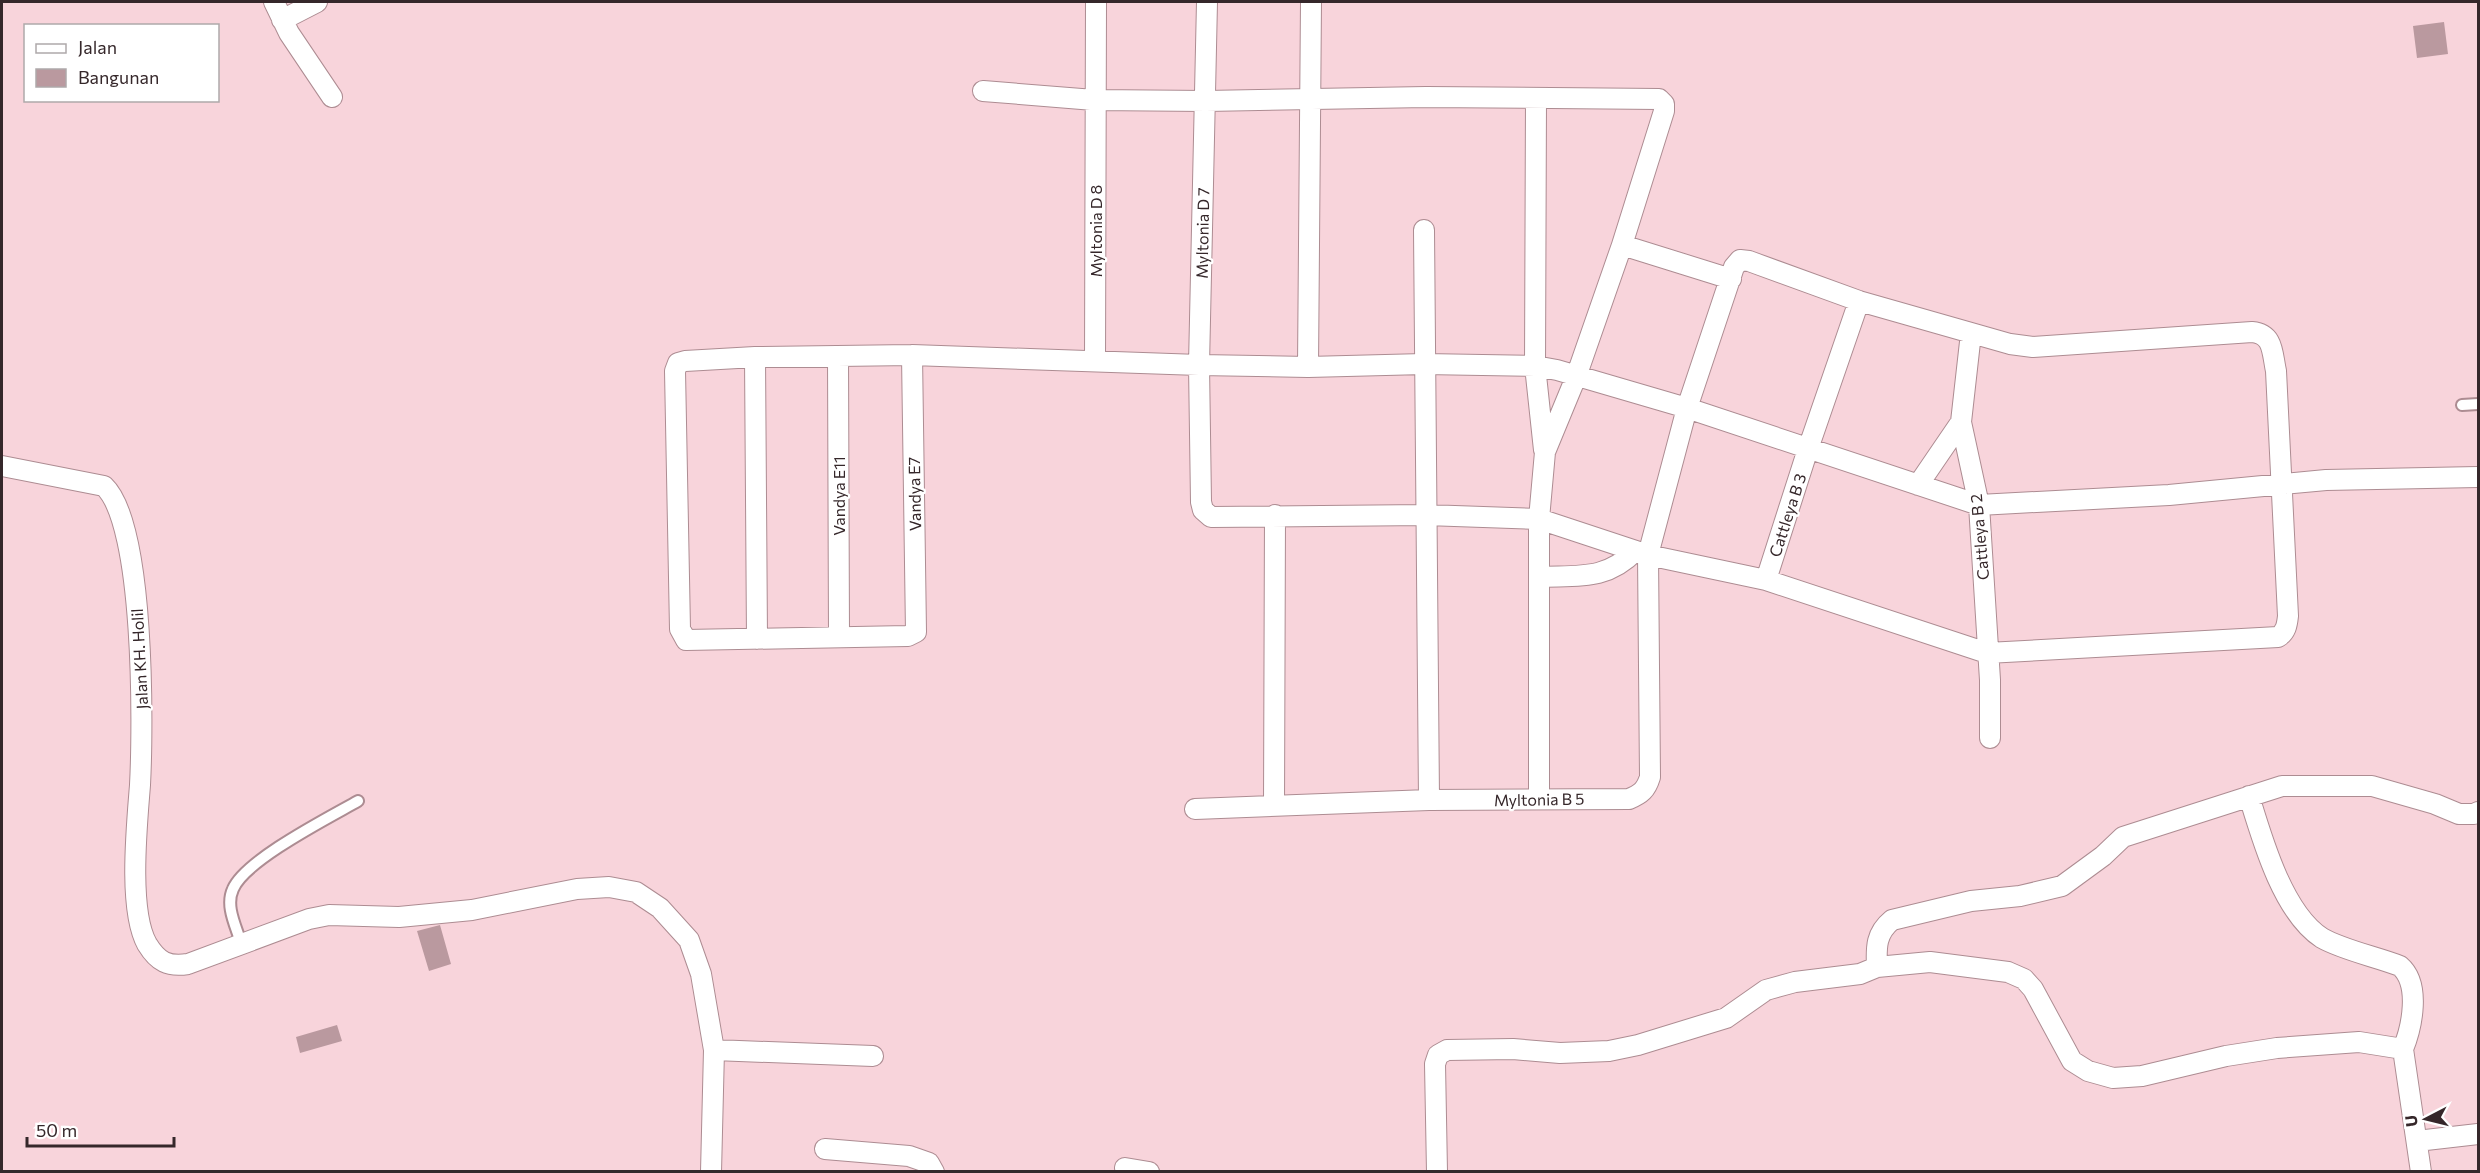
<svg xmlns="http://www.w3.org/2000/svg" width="2480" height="1173" viewBox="0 0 2480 1173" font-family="Commissioner,sans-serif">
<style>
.building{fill:#ba999f}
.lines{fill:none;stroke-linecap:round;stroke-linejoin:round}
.service-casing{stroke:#ad8c92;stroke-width:14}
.minor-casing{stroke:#ad8c92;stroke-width:22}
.service{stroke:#fff;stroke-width:10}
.minor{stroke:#fff;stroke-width:20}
.labels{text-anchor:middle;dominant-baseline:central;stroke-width:4.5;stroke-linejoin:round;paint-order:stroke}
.street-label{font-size:16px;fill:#35272a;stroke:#fff}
</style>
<rect width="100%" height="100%" fill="#f8d4db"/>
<path class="building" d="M2444,22L2448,54L2417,58L2413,26Z
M440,925L451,964L429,971L417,931Z
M337,1025L342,1041L300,1053L296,1037Z"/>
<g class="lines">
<g class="service-casing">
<path id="service" d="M2462,405L2478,404
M241,943C236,926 225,906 233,889C245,860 330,817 358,801"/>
</g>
<g class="minor-casing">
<path id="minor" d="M274,2L289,33L332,97
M282,20L317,2
M983,91L1094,100L1206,101L1426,97L1659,99L1664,104V111L1622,245L1576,377L1545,452L1539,519V798
M1536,99L1535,366L1544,450
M1424,230L1429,800
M1622,245L1731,279
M1971,333L1961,422L1979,505L1990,680V738
M912,355L916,632L908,636L686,640L680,629L675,371L678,363L685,361L755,357L912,355L1199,365L1308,367L1424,364L1535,366L1557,370L1687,408L1979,505L2169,495L2326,480L2478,477
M838,356L839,636
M755,357L757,639
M1095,361L1096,2
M1308,367L1311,2
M2,466L104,486C145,524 143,727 140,785C137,824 128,910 147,944C158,962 168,967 188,964L309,919L329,915L399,917L472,910L577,889L609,887L636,892L660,908L689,940L701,974L714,1050L711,1172
M1918,485L1961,422
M1539,577C1577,575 1606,581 1635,551
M1766,580L1808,449L1859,301
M1274,806L1275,515
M1195,809L1429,800L1629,799C1641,794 1646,790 1650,777L1648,555L1687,408L1734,267L1740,260L1749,261L1859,301L2010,344L2033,347L2252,332C2274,334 2272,353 2276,371L2288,616C2287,625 2286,632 2278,637L1987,653L1766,580L1648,555L1539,519L1426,515L1211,517L1203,510L1201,502L1199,365L1207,2
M1877,967L1930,962L2008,972L2024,979L2033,989L2072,1061L2088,1071L2113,1078L2142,1076L2226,1056L2277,1048L2359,1042L2403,1049C2412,1027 2421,984 2400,966C2377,957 2343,950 2322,938C2283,913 2262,839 2249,796
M2403,1049L2421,1172
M714,1050L873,1056
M2417,1141L2478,1134
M825,1149L909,1156L929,1163L934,1172
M1125,1168L1149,1172
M1437,1172L1435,1064L1438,1055L1447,1050L1513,1049L1560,1053L1609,1051L1638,1045L1726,1018L1766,990L1795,982L1860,974L1877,967C1876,947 1876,933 1892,920L1971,901L2020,896L2062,886L2103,856L2123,837L2282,786H2372L2435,804L2459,814H2474L2478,812"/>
</g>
<use href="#service" class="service"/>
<use href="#minor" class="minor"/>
</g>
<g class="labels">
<g class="street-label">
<text transform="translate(1095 231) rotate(-90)">Myltonia D 8</text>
<text transform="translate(1202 233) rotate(-89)">Myltonia D 7</text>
<text transform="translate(914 494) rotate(-91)">Vandya E7</text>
<text transform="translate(838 496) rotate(-90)">Vandya E11</text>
<text transform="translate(1787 515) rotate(-72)">Cattleya B 3</text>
<text transform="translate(1979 537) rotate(-95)">Cattleya B 2</text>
<text transform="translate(139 659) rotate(-93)">Jalan KH. Holil</text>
<text transform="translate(1539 799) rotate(-1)">Myltonia B 5</text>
</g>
</g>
<rect width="2480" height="1173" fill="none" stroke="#35272a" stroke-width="6"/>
<rect x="24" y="24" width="195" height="78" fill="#ffffff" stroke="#aea9aa" stroke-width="1.5"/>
<rect x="36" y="44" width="30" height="9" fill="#ffffff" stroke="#aea9aa" stroke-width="1.5"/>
<text x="78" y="54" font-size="18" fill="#35272a">Jalan</text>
<rect x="36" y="69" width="30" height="18" fill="#ba999f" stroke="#aea9aa" stroke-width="1.5"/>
<text x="78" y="84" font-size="18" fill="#35272a">Bangunan</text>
<g transform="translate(2426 1119) rotate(263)" stroke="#ffffff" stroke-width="4.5" paint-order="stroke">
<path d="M0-4.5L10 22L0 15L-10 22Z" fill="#35272a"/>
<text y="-9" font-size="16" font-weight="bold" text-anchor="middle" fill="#35272a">U</text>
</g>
<path d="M27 1137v9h147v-9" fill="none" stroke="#35272a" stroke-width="3"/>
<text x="36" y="1137" font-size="18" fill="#35272a" stroke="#ffffff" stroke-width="4.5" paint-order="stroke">50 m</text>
</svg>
